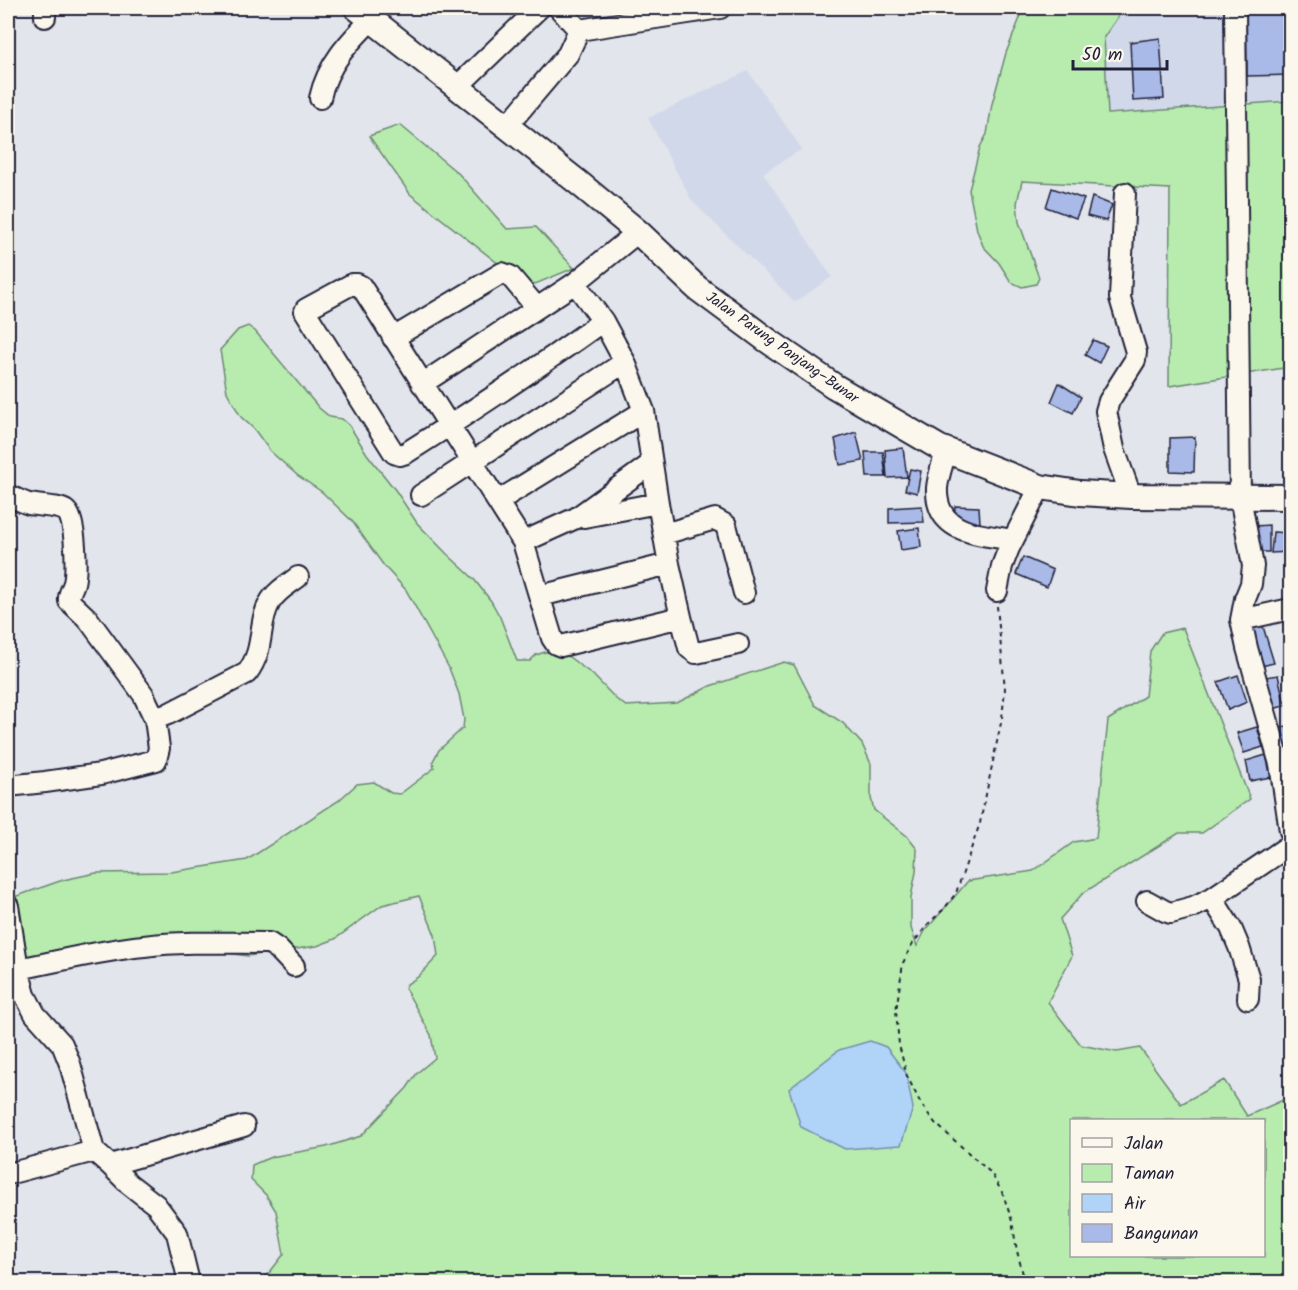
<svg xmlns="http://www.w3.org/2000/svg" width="1298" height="1290" viewBox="0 0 1298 1290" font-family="Kalam,sans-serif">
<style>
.built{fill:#d1d8ea}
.green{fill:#b7ecae;stroke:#6c8774;stroke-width:1.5;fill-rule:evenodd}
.water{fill:#afd4f8;stroke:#778dac;stroke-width:1.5}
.building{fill:#a9bae9;stroke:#22223b;stroke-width:1.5}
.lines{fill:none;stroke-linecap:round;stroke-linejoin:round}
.minor-casing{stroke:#22223b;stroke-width:24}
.major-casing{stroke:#22223b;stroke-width:28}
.path{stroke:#22223b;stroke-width:2;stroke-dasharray:4.5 4.5;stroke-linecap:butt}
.minor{stroke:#fbf7ec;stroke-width:20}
.major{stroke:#fbf7ec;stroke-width:24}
.labels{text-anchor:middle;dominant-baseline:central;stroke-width:4.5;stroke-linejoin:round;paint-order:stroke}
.street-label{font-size:15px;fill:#22223b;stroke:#fbf7ec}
</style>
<rect width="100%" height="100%" fill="#e2e5eb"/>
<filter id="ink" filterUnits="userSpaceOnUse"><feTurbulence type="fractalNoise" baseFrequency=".0167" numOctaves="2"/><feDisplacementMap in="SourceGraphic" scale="12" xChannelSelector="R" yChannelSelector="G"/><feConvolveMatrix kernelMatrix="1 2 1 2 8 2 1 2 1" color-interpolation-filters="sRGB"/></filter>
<g filter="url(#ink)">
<path class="built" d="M1124,8H1290V101L1108,114L1104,37Z
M748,71L802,149L763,173L832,277L795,302L692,201L648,118Z"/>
<path class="green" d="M1024,8H1124L1104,37L1108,114L1290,101V367L1169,386L1170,189L1022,181L1017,203L1019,222L1039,278L1036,284L1022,287L1011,282L999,263L983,246L977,230L969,190L980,147L987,134L992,104L1006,53Z
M400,125L459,174L507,229L536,227L574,268L528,287L410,194L369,136Z
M248,326L255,331L319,408L330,417L342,419L349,425L367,454L396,491L417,523L447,554L473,578L491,601L500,617L517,661H530L536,655L545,652L565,654L593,675L616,699L626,706L677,703L710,686L784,662L794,665L815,705L843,723L862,744L871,764V798L874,810L907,836L917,849L916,872L911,897V928L917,946L925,931L968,881L1033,871L1074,842L1096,838L1108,720L1145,696L1150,651L1162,633L1183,628L1250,799L1202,833H1179L1083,893L1060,919L1072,956L1048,1002L1081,1045L1117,1052L1140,1048L1181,1104L1224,1080L1247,1116L1290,1097V1282H258L270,1272L284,1254L276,1211L266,1195L251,1180L252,1165L271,1157L326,1147L361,1136L407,1088L417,1073L435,1058L431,1035L405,988L407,984L418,977L438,956L435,935L419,896L382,905L335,939L317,946L248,956L190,948L152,951L14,977L8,980V896H17L63,880L96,873L171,872L247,860L338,801L357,784L374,782L391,793L400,794L434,768L433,761L439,750L463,728L464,719L459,694L449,668L406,590L384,566L352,521L322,492L297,475L270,451L254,429L241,417L227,392L220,350L238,330ZM1072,1120H1264V1256H1072Z"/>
<path class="water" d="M870,1041L886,1047L906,1073L913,1108L901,1145L845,1149L801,1127L789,1089L839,1050Z"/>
<path class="building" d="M1246,8H1290V75L1247,76Z
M1160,38L1164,99L1133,101L1130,42Z
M1052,188L1084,199L1076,218L1046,207Z
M1092,197L1112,205L1106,221L1087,216Z
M1093,340L1107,346L1099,363L1085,355Z
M1059,383L1081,397L1073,413L1051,402Z
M856,432L863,461L840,465L835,439Z
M1195,437L1194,472L1170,471V438Z
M903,448L907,477L887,478L885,450Z
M865,452H883L886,477H867Z
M910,469L921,471L917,493L905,490Z
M922,506L924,522L889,523V508Z
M955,506L979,507L980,523L954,521Z
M1269,525V552H1256L1255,526Z
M919,528L921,547L901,550L898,531Z
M1273,532L1289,533L1290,552L1271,553Z
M1023,557L1053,570L1047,587L1016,574Z
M1262,623L1274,663L1257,667L1245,629Z
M1238,675L1247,702L1228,710L1218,682Z
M1278,675L1285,706L1267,710L1258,678Z
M1290,725V764L1285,767L1273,730Z
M1257,727L1263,747L1244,753L1237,733Z
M1266,755L1271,777L1250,781L1246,761Z"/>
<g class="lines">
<g class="minor-casing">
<path id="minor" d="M45,8V17
M559,8L579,30
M1235,8L1240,497L1253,566L1251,584L1245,599L1241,620L1247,648L1280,764L1290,831
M579,30L720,8
M457,87L539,8
M320,98C327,65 349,42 372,19
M507,126L568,54L579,30
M1125,193L1120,298L1136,352L1135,360L1109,401L1106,411L1114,449L1131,496
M575,283L603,321L625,362L644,411L658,503L669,564L681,617L561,646L556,644L552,638L523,542L361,286L357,284H352L306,309L305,311L394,453L400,455L406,453C473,411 539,367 603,321
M393,338L502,273L510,276L537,308
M422,384L575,283L638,232
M946,451C943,463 938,476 937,488C935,534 979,534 1013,540
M8,495C15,498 22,502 29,504C38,506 59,506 66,511C76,517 77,572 74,583C72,590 68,594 69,601L88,619L143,694L155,719L159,748L156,760L101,774L45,782L8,786
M421,495L625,362
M498,501L644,411
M584,517L658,503
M664,534L715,519L726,525L744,593
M523,542L576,518L652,463
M997,591L1002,566L1009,548L1040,487
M540,596L669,564
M681,617L689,648L696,653L738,644
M1241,620L1290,609
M155,719L168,714L247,673C266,648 257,624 270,602C276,591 289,584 298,577
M1212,898L1231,928L1239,947L1249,979L1248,999
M1147,901L1165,911L1171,913L1193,907L1212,898L1290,845
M8,906L18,969L25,995L35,1014L62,1044L70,1064L94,1151L110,1165L129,1184L156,1205L177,1233L189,1282
M18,969C60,961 102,950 144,946C185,941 227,943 269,943L278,949L294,966
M110,1165L244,1126
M8,1174L94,1151"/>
</g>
<g class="major-casing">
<path id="major" d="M357,8L580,184L638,232L697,288L767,340L834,386L940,448L1040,487L1080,493L1131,496L1290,497"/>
</g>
<path class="path" d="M997,606L1005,689L1002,718L980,823L956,893L945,908L928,924L911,946L903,963L896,1011L899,1045L907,1076L921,1104L935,1123L991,1173L1003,1194L1012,1221L1017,1251L1025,1282"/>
<use href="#minor" class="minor"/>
<use href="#major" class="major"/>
</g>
</g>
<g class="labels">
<g class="street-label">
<text transform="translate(782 348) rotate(35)">Jalan Parung Panjang–Bunar</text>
</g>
</g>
<rect width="1298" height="1290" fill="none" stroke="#fbf7ec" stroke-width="30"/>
<rect x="15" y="15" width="1268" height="1260" fill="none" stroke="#22223b" stroke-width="2" filter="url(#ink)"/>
<rect x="1070" y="1119" width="195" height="138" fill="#fbf7ec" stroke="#a4a2a5" stroke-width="1.5"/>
<rect x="1082" y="1138" width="30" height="9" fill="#fbf7ec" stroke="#a4a2a5" stroke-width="1.5"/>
<text x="1124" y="1149" font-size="18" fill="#22223b">Jalan</text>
<rect x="1082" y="1164" width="30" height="18" fill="#b7ecae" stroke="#a4a2a5" stroke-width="1.5"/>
<text x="1124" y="1179" font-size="18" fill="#22223b">Taman</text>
<rect x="1082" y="1194" width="30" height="18" fill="#afd4f8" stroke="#a4a2a5" stroke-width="1.5"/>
<text x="1124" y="1209" font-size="18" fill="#22223b">Air</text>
<rect x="1082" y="1224" width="30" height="18" fill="#a9bae9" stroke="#a4a2a5" stroke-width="1.5"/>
<text x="1124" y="1239" font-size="18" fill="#22223b">Bangunan</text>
<path d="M1073 60v9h94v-9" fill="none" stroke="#22223b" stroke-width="3"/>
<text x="1082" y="60" font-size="18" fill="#22223b" stroke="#fbf7ec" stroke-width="4.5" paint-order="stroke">50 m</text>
</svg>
